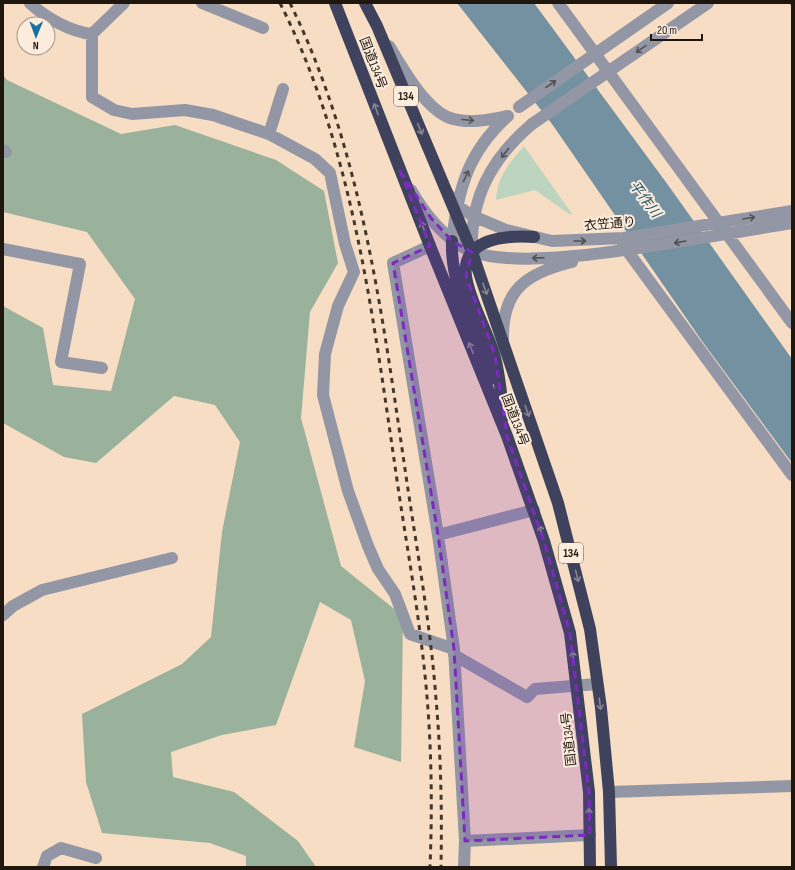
<svg xmlns="http://www.w3.org/2000/svg" width="795" height="870" viewBox="0 0 795 870" font-family="'Sofia Sans Condensed','Noto Sans JP',sans-serif">
<style>
.green{fill:#bdd5be}
.forest{fill:#9ab19b}
.water{fill:#7391a1}
.lines{fill:none;stroke-linecap:round;stroke-linejoin:round}
.minor{stroke:#9396a4;stroke-width:12}
.highway{stroke:#3e425c;stroke-width:12}
.rail{stroke:#44382c;stroke-width:3;stroke-dasharray:5 5;stroke-linecap:butt}
.minor-bridge{stroke:#9396a4;stroke-width:12}
.oneway{stroke:#535051}
.oneway2{stroke:#8a8690}
.marked{fill:#7b2cbf;fill-opacity:0.2;stroke:#7b2cbf;stroke-width:3;stroke-dasharray:8 5;stroke-linejoin:round}
.labels{text-anchor:middle;dominant-baseline:central;stroke-width:4;stroke-linejoin:round;paint-order:stroke}
.shield{fill:#fcecdd;stroke:#61564b;stroke-width:1}
.shield-label{font-size:12px;font-weight:bold;fill:#1f160d}
.street-label{font-size:13px;fill:#1f160d;stroke:#fcecdd}
.water-label{font-size:14px;font-style:italic;fill:#225872;stroke:#fcecdd}
</style>
<rect width="100%" height="100%" fill="#f7ddc3"/>
<path class="green" d="M524,146L572,214H569L535,190L496,200C497,177 510,162 524,146Z"/>
<path class="forest" d="M3,75L7,80L121,134L175,125L276,160L324,191L338,263L310,312L301,418L341,566L403,616L401,762L354,747L365,681L351,620L320,602L276,725L222,735L171,752L173,777L234,792L298,841L316,867H246V856L210,843L102,833L86,782L82,714L182,664L211,637L222,532L240,442L215,405L174,396L96,463L64,457L3,423V306L43,328L53,385L111,391L135,299L87,232L3,212Z"/>
<path class="water" d="M457,3H534L668,185L792,359V463L702,341L552,124Z"/>
<g class="lines">
<path class="minor" d="M30,3C46,18 71,32 92,34
M124,3L92,34V97L114,110L132,114L185,110L213,115L269,134L315,159L330,173L345,244L354,272L338,306L325,354L323,395L348,491L368,546L378,569L395,594L410,634L454,649
M202,3L263,28
M558,3L792,323
M389,46C402,67 425,109 450,118C468,124 489,120 507,116
M269,134L283,89
M3,150L6,152
M411,190C424,213 446,241 471,251C501,263 554,258 586,255C655,247 723,234 792,223
M449,195L456,205L473,216L506,230L552,241L624,238L792,211
M452,241C458,189 468,152 508,116
M623,245L792,475
M430,246L393,263L438,535L454,649L465,841L464,867
M3,249L80,264L61,362L102,368
M472,252C470,198 491,159 532,124
M503,340C502,290 526,273 572,262
M438,535L534,510
M3,615L13,606L42,590L172,558
M454,655L527,697L535,689L597,684
M609,792L792,786
M465,841L590,835
M43,867L47,856L61,848L96,858"/>
<path class="highway" d="M335,3L430,246L507,436L544,541L570,633L589,792L590,867
M365,3L377,26L472,252L558,503L590,629L601,708L609,792L611,867
M452,241C450,289 478,333 491,379
M504,417C501,397 500,373 494,354C487,330 469,300 466,276C461,238 507,235 534,237"/>
<path class="rail" d="M280,3C352,146 372,310 395,466C403,524 414,583 421,641C431,716 433,791 430,867
M290,3C360,146 381,306 404,462C415,540 430,619 436,699C441,755 442,811 441,867
M791,3L792,4"/>
<path class="minor-bridge" d="M519,107L668,3
M532,124L708,3"/>
</g>
<defs><path id="oneway-shaft" d="M-6 0H5M1.5-3L5.5 0L1.5 3" fill="none" stroke-width="1.6" stroke-linecap="round" stroke-linejoin="round"/></defs>
<g class="oneway">
<use href="#oneway-shaft" transform="translate(641 49) rotate(145)"/>
<use href="#oneway-shaft" transform="translate(551 84) rotate(-35)"/>
<use href="#oneway-shaft" transform="translate(468 120) rotate(5)"/>
<use href="#oneway-shaft" transform="translate(505 153) rotate(128)"/>
<use href="#oneway-shaft" transform="translate(466 176) rotate(-65)"/>
<use href="#oneway-shaft" transform="translate(749 218) rotate(-9)"/>
<use href="#oneway-shaft" transform="translate(580 241)"/>
<use href="#oneway-shaft" transform="translate(680 242) rotate(170)"/>
<use href="#oneway-shaft" transform="translate(538 258) rotate(178)"/>
</g>
<g class="oneway2">
<use href="#oneway-shaft" transform="translate(376 109) rotate(-111)"/>
<use href="#oneway-shaft" transform="translate(420 129) rotate(67)"/>
<use href="#oneway-shaft" transform="translate(423 227) rotate(-111)"/>
<use href="#oneway-shaft" transform="translate(485 289) rotate(70)"/>
<use href="#oneway-shaft" transform="translate(471 348) rotate(-112)"/>
<use href="#oneway-shaft" transform="translate(527 411) rotate(71)"/>
<use href="#oneway-shaft" transform="translate(541 531) rotate(-108)"/>
<use href="#oneway-shaft" transform="translate(577 576) rotate(76)"/>
<use href="#oneway-shaft" transform="translate(573 657) rotate(-97)"/>
<use href="#oneway-shaft" transform="translate(600 704) rotate(83)"/>
<use href="#oneway-shaft" transform="translate(589 814) rotate(-91)"/>
</g>
<path class="marked" d="M400,171L431,218L452,241L472,252L466,276L495,355L507,436L544,541L570,633L589,792L590,835L465,841L454,649L438,535L393,263L430,246Z"/>
<g class="labels">
<g class="shield">
<rect x="394" y="86" width="24" height="20" rx="3"/>
<rect x="559" y="543" width="24" height="20" rx="3"/>
</g>
<g class="shield-label">
<text x="406" y="96">134</text>
<text x="571" y="553">134</text>
</g>
<g class="street-label">
<text transform="translate(373 63) rotate(69)">国道134号</text>
<text transform="translate(610 224) rotate(-5)">衣笠通り</text>
<text transform="translate(515 420) rotate(69)">国道134号</text>
<text transform="translate(569 739) rotate(-96)">国道134号</text>
</g>
<g class="water-label">
<text transform="translate(645 199) rotate(53)">平作川</text>
</g>
</g>
<rect width="795" height="870" fill="none" stroke="#1f160d" stroke-width="8"/>
<g transform="translate(36 36) rotate(181)"><circle r="19" fill="#fcecdd" stroke="#a4968a"/>
<path d="M0-3L7 15L0 10L-7 15Z" fill="#1671a0"/>
<text y="-6" font-size="11" font-weight="bold" text-anchor="middle" fill="#1f160d">N</text>
</g>
<path d="M651 34v6h51v-6" fill="none" stroke="#1f160d" stroke-width="2"/>
<text x="657" y="34" font-size="12" fill="#1f160d" stroke="#fcecdd" stroke-width="3" paint-order="stroke">20 m</text>
</svg>
